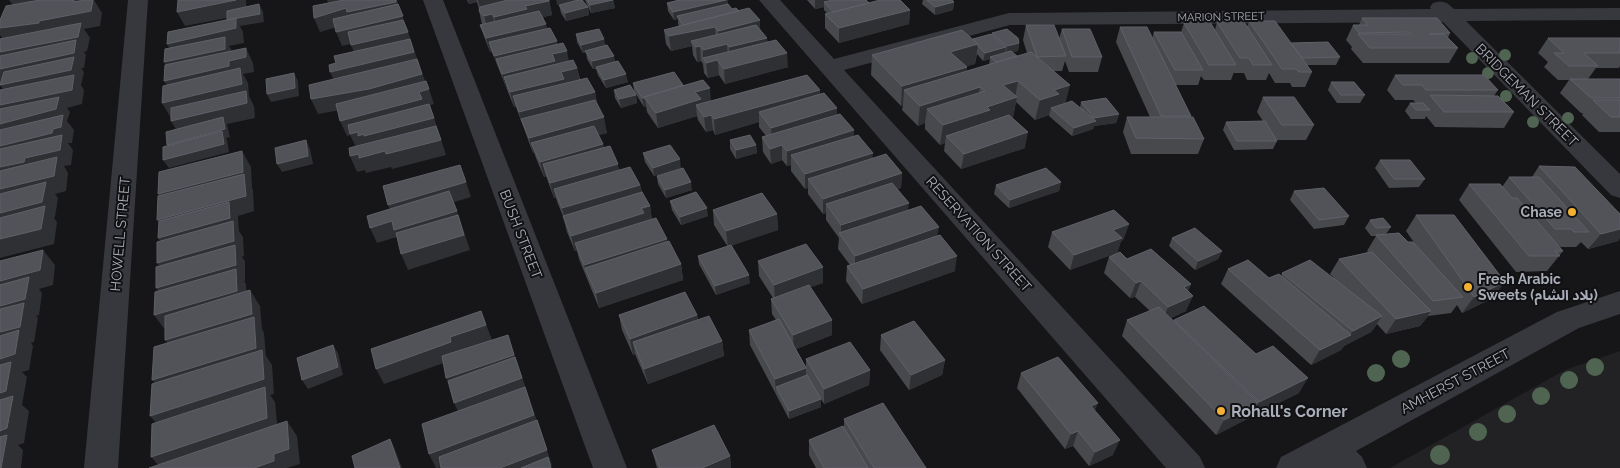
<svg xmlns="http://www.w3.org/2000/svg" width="1620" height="468" viewBox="0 0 1620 468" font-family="Raleway,'Noto Sans Arabic',sans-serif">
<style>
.built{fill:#222225}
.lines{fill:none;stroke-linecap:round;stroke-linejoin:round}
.minor{fill:#37383d;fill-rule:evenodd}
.tree{fill:#506452}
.wall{fill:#47494d;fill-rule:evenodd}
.shaded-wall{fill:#2f3033}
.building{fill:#525359;stroke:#5f6168}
.poi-dot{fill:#f2b134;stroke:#111113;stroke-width:2}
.labels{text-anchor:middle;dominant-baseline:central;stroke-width:4;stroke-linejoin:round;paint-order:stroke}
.far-street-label{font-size:11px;fill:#a8adb8;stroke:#111113}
.street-label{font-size:14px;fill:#a8adb8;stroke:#111113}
.poi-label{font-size:14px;font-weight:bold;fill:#a8adb8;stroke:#111113;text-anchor:end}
.near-poi-label{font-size:16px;font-weight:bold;fill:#a8adb8;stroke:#111113;text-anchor:start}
</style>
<rect width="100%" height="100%" fill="#161618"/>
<path class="built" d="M1620,351V468H1390L1565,370Z"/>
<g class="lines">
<path class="minor" d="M128,0H148L118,468H84Z
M423,0H443L627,468H593Z
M759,0H780L834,59L1009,13L1431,9L1430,7L1433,3C1443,0 1447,2 1454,9L1620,8V20L1466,21L1620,174V198L1611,195L1443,22L1010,25L844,70L1200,457L1205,468H1166Z
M1620,291V314L1579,328L1356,451L1362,457L1367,468H1276L1281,457L1557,312Z"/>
</g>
<g class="tree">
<circle cx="1505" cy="55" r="6"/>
<circle cx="1472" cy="58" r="6"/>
<circle cx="1488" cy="73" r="6"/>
<circle cx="1506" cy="96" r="6"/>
<circle cx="1568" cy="118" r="6"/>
<circle cx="1533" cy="122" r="6"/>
<circle cx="1401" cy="359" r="9"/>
<circle cx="1595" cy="367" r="9"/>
<circle cx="1376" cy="373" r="9"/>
<circle cx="1569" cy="380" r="9"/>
<circle cx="1541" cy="396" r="9"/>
<circle cx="1507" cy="414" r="9"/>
<circle cx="1478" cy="432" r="9"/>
<circle cx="1440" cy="455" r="10"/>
</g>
<path class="wall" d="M467,0H549L552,15L543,17L547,29L557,45L569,61L577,68L580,79L595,92L597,104L607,133L598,135L603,144L604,148L620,170L640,185L642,192L650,206L652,220L681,264L683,280L599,308L579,259L577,251H575L567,232L563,216L558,204L556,198H554L546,176L544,177L536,158L534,152L533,153L516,107H514L492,52H490L485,39L480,25L482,24L479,11V9L477,2L469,4Z
M585,0H613L615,8L591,13Z
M677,0H728V5L732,9L739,11L760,29L768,42L788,67L725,84L719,75L708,78L704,73L703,64L701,61L697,62L693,55L692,46L671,51L666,44L664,30L679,26L678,24V19L674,20L668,11L667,3Z
M807,0H866L869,3L910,10L909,24L839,43L825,28V14L827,13L824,10V7L815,9Z
M923,0H952L954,2L953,10L935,15L922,4Z
M559,5L588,7L589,15L566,21L561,13Z
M1362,18L1450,33L1448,38L1458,48L1449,63H1363L1351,49L1352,47L1346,40L1353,25H1359Z
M1249,21L1291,43L1340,57L1336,65H1307L1312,72L1305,87H1292L1290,83H1275L1269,73L1266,80H1247L1244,73H1234V72L1231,80H1204L1201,76L1198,85H1175L1191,116L1190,117L1204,139L1198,154H1131L1123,132L1127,117H1150L1116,42L1120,27L1152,39L1154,32H1181L1184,23L1215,30L1217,22L1247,27Z
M1026,25L1059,39L1062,29L1102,57L1098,72H1069L1065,61L1062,71H1053L1065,103L1080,108L1081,102L1119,114L1116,123L1094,126L1093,129L1072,136L1049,116V115L1035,120L1016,102L1013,117L1012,118L1025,148L961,169L944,151L945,143L940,145L925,129V123L918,126L902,110L903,105L901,106L871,75L872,55L973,39L992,34V33L1019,43L1018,51L1012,52L1017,56L1027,53L1023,40ZM977,54L983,61L990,59L989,64L966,71L967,67L966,66L975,64Z
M576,34L606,46L628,82L606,88L598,75L596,69H593L587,59L586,52L583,53L577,42Z
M1548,38H1620V66L1619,68H1596L1588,79H1620V132H1599L1582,115L1583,113H1581L1560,93L1569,80H1558L1544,67L1548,62L1538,53Z
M1395,75L1498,90L1494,96L1514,112L1504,128L1435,127L1426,116L1425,119H1411L1405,111L1410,103H1416L1413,100H1395L1387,90Z
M1331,82L1365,95L1360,103H1337L1328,90Z
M633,83L683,85L711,101L820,90V94L837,115L854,130V136L873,158L902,173L901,188L897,189L908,210L937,235L955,271L862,304L846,281L847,266L850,265L838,249L839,238L826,220V213L823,214L808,194V188L805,189L791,171V165L787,166L782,160L771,164L763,152L762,137L766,136L759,127V122L715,135L713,130L706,132L698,120L697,116L658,128L647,112L646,106L644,107L634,91Z
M614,90L636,95L637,103L621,108L615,98Z
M1263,97L1314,125L1306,140H1276L1277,141L1273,149L1234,150L1223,130L1226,122L1263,121L1257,112Z
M730,140L756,145L757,153L736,159L730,149Z
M643,153L681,168L654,176L645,162Z
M1380,160L1425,179L1419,187L1389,188L1375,168Z
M1539,166L1620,214V238L1618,241L1588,249L1581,242L1576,247H1561L1558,245L1563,251L1547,271L1516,272L1459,200L1469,184L1502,187L1509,177H1532Z
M657,176L692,190L666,198L658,184Z
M1061,182L1059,191L1009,208L994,194L996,185Z
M1294,191L1349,216L1344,225L1314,229L1290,200Z
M670,201L708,216L681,225L672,210Z
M713,210L777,214L778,230L731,245L750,283L716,295L699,264L698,256L728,247L714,225Z
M1416,215L1493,298L1462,313L1457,305L1451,313L1428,316L1420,326L1386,334L1377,324L1371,332L1344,346L1341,350L1311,365L1221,284L1228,269L1269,278L1281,276L1282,273L1334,278L1330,274L1339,259L1368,252L1367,251L1376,236H1371L1365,228L1370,220L1391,227L1386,234L1408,242L1415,244L1406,231Z
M1129,224L1123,240L1121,241L1117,253L1070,270L1048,247L1052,232Z
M1172,238L1222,251L1218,259L1195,270L1169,246Z
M1109,257L1127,259L1191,284L1188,291L1186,311L1171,318L1174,321V320L1299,393L1250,417L1249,418L1216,435L1122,336L1127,320L1150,311L1135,297L1130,298L1104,273Z
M758,261L823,283L810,287L832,320V335L796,349L806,367V359L870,370L869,385L824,404L821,399V407L789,419L750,345L749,330L776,320L772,314L771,299L773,298L759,276Z
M619,315H697L698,320L722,341L724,356L648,384L635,354L633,355L622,330Z
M881,335L945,360L942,375L909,390L880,350Z
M1021,373L1095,411L1113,455L1089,466L1073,446L1065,449L1017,388Z
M844,419L926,468H816L809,455V440L844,427Z
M652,450L730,456L731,468H657Z"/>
<path class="shaded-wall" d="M9,0H52L13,5Z
M74,0H94L102,13L100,26L84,29L90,38L87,51L84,52L86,55L84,68H81L84,72L81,85L84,90L82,104L67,108L70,112L67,121L74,130L72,143H68L73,150L71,165L64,166L68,173L66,191L55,194L58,198L55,217L54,218L57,222L54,244L0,258V105L11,100L0,85V47L6,43L0,35V28L39,21L73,2Z
M236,0H246L247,14L185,26L177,12Z
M327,0H398H397L401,16L351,23L320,32L314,18L332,12Z
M468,0H476L477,2L469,4Z
M478,0H542L549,1L552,15L530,20L498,31L494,17L526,9L482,14Z
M556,0H577L557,5Z
M613,0L615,8L591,13L590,5Z
M726,0H728V7L677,16L678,19L674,20L673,12Z
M815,0H851L824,2V7L815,9Z
M954,2L953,10L935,15V7Z
M259,4L263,12L264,22L240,26L243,32L244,43L229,46L232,51L246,48L253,63L254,72L243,74L248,83L249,96L254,106L255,118L227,124L230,137L226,138L227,140L229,152L169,168L163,160L173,153L167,145L180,136L171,121V118L162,103L173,95L164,81L173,77L164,62L175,58L167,44L227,20Z
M398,4L408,31L342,46L336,32Z
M588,7L589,15L566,21L565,13Z
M910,10L909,24L839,43V28Z
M492,14L496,28L488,30L484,16Z
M760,20V35L719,46L718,31Z
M546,24L549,38L489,42L492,52H490L486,38Z
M715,27L716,41H691L692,46L671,51L669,36Z
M408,32L420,67L337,87L330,72L357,60L351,45Z
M767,38L768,52L730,62L729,47Z
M604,39L606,47L583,53L581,45Z
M557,41L559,53L567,51L570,66L504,77L507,88H506L502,74L496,59L499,70L494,56Z
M1019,43L1018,51L1006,54L1007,46Z
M727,44L728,59L718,62L719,75L708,78L706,63L703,59V50Z
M978,44L975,64L948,72L950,52Z
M700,46L701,61L697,62L696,47Z
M1006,47L1005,55L990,57V59L983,61L985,53Z
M787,53L788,67L725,84L724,69Z
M614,56L615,64L593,69L592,61Z
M417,59L428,89L375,104L318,114L311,99Z
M967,67L964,87L904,90L903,105L901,106L902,86Z
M577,68L580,83L513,96L516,107H514L510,92L561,72Z
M294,73L298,81L299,96L271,102L267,94Z
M626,74L628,82L606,88L604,80Z
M1018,81L1015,98L1017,97L1013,117L987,126L946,136L945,143L940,145L943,125L987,107L1003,85Z
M1070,85L1065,105L1051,108L1049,115L1035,120L1040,100L1054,90Z
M980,87L977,107L927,109L925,123L918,126L920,106Z
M710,88L711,103L696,105L697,116L658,128L656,113L695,92Z
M429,89L434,104L430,105L446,155L392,169L391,167L366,173L365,170L357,172L350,156L359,154L385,151L441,140L357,149L350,135L347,136L340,121L419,92Z
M820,90V105L759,112V122L715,135L714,119Z
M595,92L598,107L521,119L523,127L519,112Z
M636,95L637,103L621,108L619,99Z
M642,98H645L646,106L644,107Z
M837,108V123L772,143L771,128Z
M1119,114L1116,123L1094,126L1093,129L1072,136L1074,128L1094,118Z
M711,115L713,130L706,132L704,117Z
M604,117L607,133L535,152L531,143L534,152L533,153L529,138Z
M854,130V145L791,155V165L787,166V151Z
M1028,132L1025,148L961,169L964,154Z
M306,140L310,149L313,164L282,172L277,164Z
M603,144L606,159L543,164L546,176L544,177L540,162Z
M756,145L757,153L736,159V150Z
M782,145V160L771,164L770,149Z
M242,151L251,167L252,188L253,190L254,211L238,216L239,231L243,237L244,256L242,257L245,261V281H244L246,284L247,306L166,331L154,315L167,304L156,288L168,278L157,263L169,254L158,238L167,235L157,220L168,210L158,194Z
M873,153L872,168L808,179V188L805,189V174Z
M680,159L681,168L654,176L653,168Z
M618,164L621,179L554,189L556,198H554L550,183Z
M902,173L901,188L831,212L826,204V213L823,214V199Z
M466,182L471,197L395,220L388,205Z
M691,182L692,190L666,198L665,190Z
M1061,182L1059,191L1009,208L1010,200Z
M640,185L643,200L566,224L562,208Z
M909,203L907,219L841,236V225Z
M650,206L652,221L575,243L577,251H575L571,236Z
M707,208L708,216L681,225L680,217Z
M457,211L470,250L408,270L401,254L397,237L377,243L370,228L392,221Z
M777,214L778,230L728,247L726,231Z
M1129,224L1123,240L1121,241L1117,253L1070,270L1074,255L1113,230Z
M939,227L936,243L855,271V256Z
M1620,229V238L1618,241L1588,249L1601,234Z
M667,239L669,254L585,268L588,280L584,265Z
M43,250L55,265L53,285L39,289L42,293L39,315L36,316L38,318L34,342L31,343L33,346L29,370L22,372L27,377L22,405L29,411L24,443L18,445L23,450L21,468H1L0,451V281Z
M1222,251L1218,259L1195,270L1198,261Z
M957,256L955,271L862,304L863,289Z
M681,264L683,280L599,308L596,293Z
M823,267V283L775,300L774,285Z
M749,275L750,283L716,295L715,286Z
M1141,281L1135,297L1130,298L1136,283Z
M1505,282L1493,298L1462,313L1474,297Z
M1191,284L1184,300L1193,296L1186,311L1162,322L1168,307L1184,287Z
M250,290L260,306L262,329L264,333L266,356L272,365L274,394L270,395L275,402L278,433L161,468L151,457L163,431L150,416L165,395L152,380L177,356L165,340Z
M481,311L492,340L458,358L384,384L376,369L450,337Z
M1431,311L1420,326L1386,334L1396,319Z
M697,315L699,331L633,342L635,354L633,355L630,339Z
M1382,316L1371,332L1344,346L1341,350L1311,365L1320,350L1350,335L1353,331Z
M832,320V335L794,350L793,335Z
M508,335L540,430L438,468H436L429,454L461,418L454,403L453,393L446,378Z
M722,341L724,356L648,384L644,369Z
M333,345L338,353L343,375L308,389L302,380Z
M945,360L942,375L909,390L911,375Z
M806,368V383L776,387V394L775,379Z
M870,370L869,385L824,404V389Z
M1308,378L1299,393L1250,417L1259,402Z
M821,399V407L789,419V411Z
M1098,403L1092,418L1091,406Z
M1258,403L1249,418L1216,435L1224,420Z
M537,420L552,465L544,468H500Z
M287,421L297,436L300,464L287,468H254L274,454Z
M1078,431L1073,446L1065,449L1071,434Z
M390,439L394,447L402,468H400Z
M1120,440L1113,455L1089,466L1095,452Z
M730,456L731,468H702Z"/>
<path class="building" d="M40,0H74L73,2L86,0H93L91,11L39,21V23L0,28V20L6,6Z
M178,0H236L177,12Z
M344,0H396V2L347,12L346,8L314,18L313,6Z
M508,0H549V1L525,6L527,9L494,17L492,14L484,16L479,11L480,7Z
M578,0H582L588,7L565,13L559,5Z
M587,0H613L590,5Z
M680,0H726L673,12L667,3Z
M833,0H866L869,3L833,12L824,2Z
M880,0H900L910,10L839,28L825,14Z
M927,0H952L954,2L935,7Z
M259,4L260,14L227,20V11Z
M398,4L403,16L336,32L333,19Z
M728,4L732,9L736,8L739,11L683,25L677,16Z
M749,8L760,20L718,31L715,27L669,36L664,30Z
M539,11L546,24L486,38L480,25Z
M236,18V28L167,44L168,32Z
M1362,18H1437L1450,33L1429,34H1444L1458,48H1370L1358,34H1411L1409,32L1359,33L1353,25H1368Z
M403,20L408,32L351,45L348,32Z
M1249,21H1275L1312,72H1299L1296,69H1282Z
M1210,22L1236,65H1209L1184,23Z
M1217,22H1244L1272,65H1253L1249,58H1240Z
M81,23L78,37L0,52L1,47H0V39Z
M756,25L767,38L729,47L727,44L703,50L700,46L696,47L691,41Z
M1026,25H1054L1066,56L1037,57Z
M1120,27H1147L1191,116H1161Z
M550,28L557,41L494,56L489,42Z
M599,29L604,39L581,45L576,34Z
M1007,29L1018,38L1019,43L1007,46L992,33Z
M1062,29H1090L1102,57H1072Z
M962,30L978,44L950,52L967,67L902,86L872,55Z
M1154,32H1181L1203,70H1175Z
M991,34L1006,47L985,53L978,46V44L973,39Z
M225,37V49L164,62L165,49Z
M1548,38H1620V53H1584L1598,66H1569L1554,53H1564Z
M410,39L414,52L330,72L329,65L336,63L334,56Z
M76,40L74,53L0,69V56Z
M776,40L787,53L724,69L717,60L706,63L703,58Z
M1328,42L1340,57L1302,58L1291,43Z
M563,43L567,51L552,54L555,61L502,74L496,59Z
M607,45L614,56L592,61L585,51Z
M246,48V57L229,61V66L164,81L165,65Z
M1011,51L1017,56L996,62L990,57Z
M1031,52L1070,85L1054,90L1059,94L1040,100L1018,81L1003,85L1017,97L987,107L990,110L943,125L927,109L985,91L980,87L920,106L904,90Z
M74,57L71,70L0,85L4,72Z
M417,59L422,74L369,89L311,99L309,85Z
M573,60L577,68L561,72L564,79L510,92L504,77Z
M618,61L626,74L604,80L596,67Z
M240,68L242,84L162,103L163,86Z
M674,72L683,85L644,97L645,98H642L633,83Z
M294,73L295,88L267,94L266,79Z
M74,75L72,90L0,105V90Z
M807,75L820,90L714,119L711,115L704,117L696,105Z
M1395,75H1484L1498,90H1426L1422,85H1403Z
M587,78L595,92L519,112L513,96Z
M1570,79H1620V98H1591Z
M703,80L710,88L695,92L701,99L656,113L644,97Z
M426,81L429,89L419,92L422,99L340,121L336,104Z
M1331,82H1354L1365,95H1341Z
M630,85L636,95L619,99L614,90Z
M246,91L247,103L171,121V108Z
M824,93L837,108L771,128L759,112Z
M1430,95L1498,96L1514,112H1444Z
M59,97L56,109L0,124V109Z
M1263,97H1294L1314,125H1282Z
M1106,98L1119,114L1094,118L1081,102Z
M595,100L604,117L529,138L521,119Z
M1593,100H1620V117H1611Z
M1072,101L1096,121L1074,128L1051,108Z
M1410,103H1423L1430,110H1416Z
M429,104L434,118L364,136V134L358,136V132L350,134L348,125Z
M840,114L854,130L787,151L782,145L770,149L762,137Z
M63,115L61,127L53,129L52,133L0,146V130Z
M1009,115L1028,132L964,154L946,136Z
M223,117L225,129L167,145L166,132Z
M1127,117H1193L1204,139L1136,138Z
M1265,121L1277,141H1237L1226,122Z
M436,126L441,140L386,154L385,151L359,158V154L350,156L349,148Z
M594,126L603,144L540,162L531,143Z
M222,131L224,144L163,160V147Z
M62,135L60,150L25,158L24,162L0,167V149Z
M750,135L756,145L736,150L730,140Z
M858,135L873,153L805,174L791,155Z
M306,140L308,156L277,164L275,148Z
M670,145L680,159L653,168L643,153Z
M610,146L618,164L550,183L543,164Z
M242,151L243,172L158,194L159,172Z
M886,154L902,173L823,199L808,179Z
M57,157L54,176L0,189V171Z
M1380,160H1410L1425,179H1394Z
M460,165L466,182L388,205L383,186Z
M1539,166L1575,167L1620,214V229L1601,234Z
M630,167L640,185L562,208L554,189Z
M683,168L691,182L665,190L657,176Z
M1046,168L1061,182L1010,200L996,185Z
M244,174L246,196L157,220L158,196Z
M1509,177H1539L1589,232H1574L1571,229H1555Z
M46,182L42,202L0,213V194Z
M892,183L909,203L841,225L826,204Z
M1469,184H1500L1512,198H1517L1563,251H1555L1560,256H1529Z
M1324,188L1349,216L1319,220L1294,191Z
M449,191L457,211L394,230L392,221L370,228L367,216Z
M642,192L650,206L641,208L644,213L571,236L563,216Z
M696,192L707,208L680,217L670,201Z
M762,193L777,214L726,231L713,210Z
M229,202L230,218L158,238L159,221Z
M45,206L41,229L0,239V218Z
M921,206L939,227L855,256L839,233Z
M1114,210L1129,224L1113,230L1122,238L1074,255L1052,232Z
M458,215L464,235L401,254L396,233Z
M1416,215H1454L1505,282L1474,297Z
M656,218L667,239L584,265L575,243Z
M1383,218L1391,227L1376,228L1370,220Z
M233,221L234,241L157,263V242Z
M1195,228L1222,251L1198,261L1172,238Z
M1399,233L1408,242H1413L1463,297L1433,301L1376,235Z
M940,235L957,256L863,289L847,266Z
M669,241L681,264L596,293L585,268Z
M806,244L823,267L774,285L758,261Z
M235,245L236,265L156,288V267Z
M731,245L749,275L715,286L698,256Z
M1151,249L1191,284L1184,287L1193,296L1168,307L1141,281L1136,283L1109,257L1120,252L1127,259Z
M43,250L40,270L0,281V261Z
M1372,252L1431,311L1396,319L1339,259Z
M1248,260L1269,278L1279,274L1351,335L1320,350L1228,269Z
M1310,260L1382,316L1353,331L1282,273Z
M236,269L237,291L154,315L155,292Z
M29,277L25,299L0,306V285Z
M809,285L832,320L793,335L771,299Z
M250,290L252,314L165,340V316Z
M685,292L697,315L630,339L619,315Z
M24,303L20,327L0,332V309Z
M1204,306L1256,354L1273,346L1308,378L1259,402L1174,320Z
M1159,307L1258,403L1224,420L1127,320Z
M481,311L486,325L450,337L451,342L376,369L371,349Z
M709,316L722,341L644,369L633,342Z
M254,317L256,348L152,380L154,347Z
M779,319L806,368L775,379L749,330Z
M914,321L945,360L911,375L881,335Z
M19,330L15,354L0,359V336Z
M508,335L514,355L446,378L442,356Z
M850,342L870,370L824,389L806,359Z
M333,345L338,367L302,380L297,358Z
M262,350L264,379L150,416L152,384Z
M515,357L522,378L454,403L448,381Z
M1058,357L1098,403L1091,406L1120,440L1095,452L1078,431L1071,434L1021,373Z
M11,362L6,391L0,393V365Z
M807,375L821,399L789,411L776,387Z
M265,387L267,418L151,457L152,424Z
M525,387L534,415L429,454L422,424Z
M13,396L7,428L0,431V400Z
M883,403L926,468H874L844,419Z
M537,420L547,450L500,468H441L439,457Z
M287,421L289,449L274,454V461L254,468H149Z
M714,425L730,456L702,468H660L652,450Z
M843,426L868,468H824L809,440Z
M7,435L1,468H0V437Z
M390,439L400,468H355L352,456Z
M548,457L551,468H521Z"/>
<g class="poi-dot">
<circle cx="1572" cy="212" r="5"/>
<circle cx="1468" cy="287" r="5"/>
<circle cx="1221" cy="411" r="5"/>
</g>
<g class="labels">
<g class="far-street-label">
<text transform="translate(1221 17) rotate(-1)">MARION STREET</text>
</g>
<g class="street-label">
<text transform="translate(1527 95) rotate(45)">BRIDGEMAN STREET</text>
<text transform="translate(120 234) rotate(-85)">HOWELL STREET</text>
<text transform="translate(521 234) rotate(69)">BUSH STREET</text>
<text transform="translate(979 234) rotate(48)">RESERVATION STREET</text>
<text transform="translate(1455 381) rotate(-28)">AMHERST STREET</text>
</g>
<g class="poi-label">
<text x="1562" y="212">Chase</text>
<text x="1478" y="279" text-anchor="start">Fresh Arabic<tspan x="1478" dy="16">Sweets (بلاد الشام)</tspan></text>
</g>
<g class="near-poi-label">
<text x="1231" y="411">Rohall's Corner</text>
</g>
</g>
</svg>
